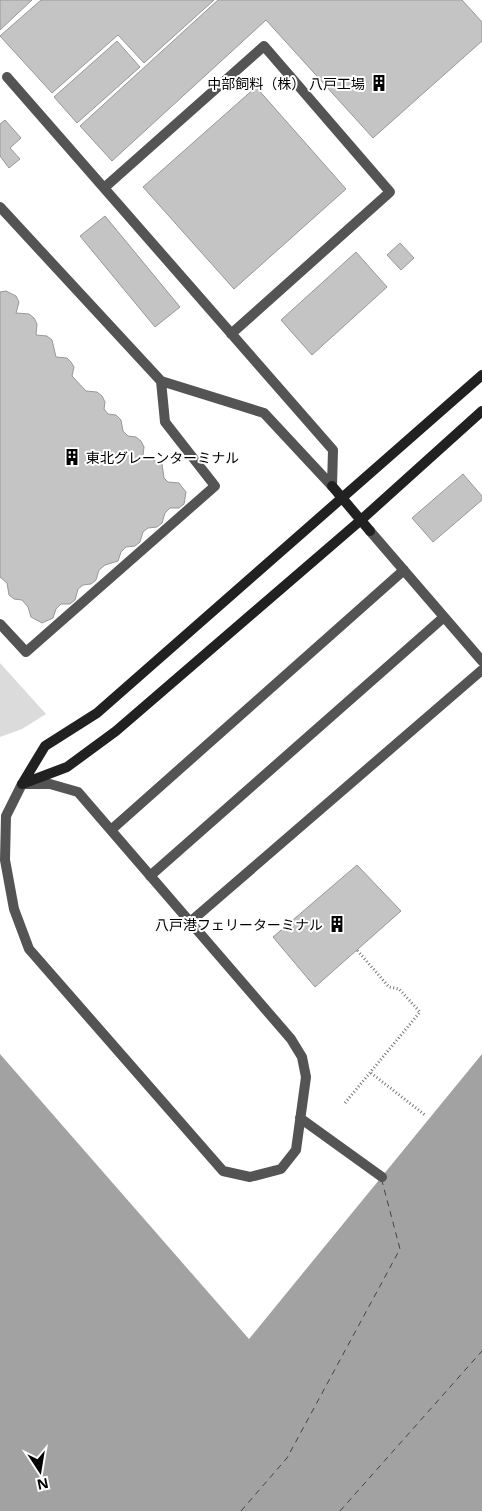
<svg xmlns="http://www.w3.org/2000/svg" width="482" height="1511" viewBox="0 0 482 1511" font-family="'Open Sans','Noto Sans JP',sans-serif">
<style>
.green{fill:#dbdbdb}
.water{fill:#a2a2a2}
.lines{fill:none;stroke-linecap:round;stroke-linejoin:round}
.ferry{stroke:#434343;stroke-width:1;stroke-dasharray:6 5;stroke-linecap:butt}
.building{fill:#c4c4c4;stroke:#989898}
.path{stroke:#767676;stroke-width:3;stroke-dasharray:1 2.5;stroke-linecap:butt}
.lane{stroke:#545454;stroke-width:10}
.secondary{stroke:#212121;stroke-width:10}
.labels{text-anchor:middle;dominant-baseline:central;stroke-width:4;stroke-linejoin:round;paint-order:stroke}
.poi-label{font-size:14px;fill:#000;stroke:#fff;text-anchor:end}
</style>
<rect width="100%" height="100%" fill="#fff"/>
<path class="green" d="M0,663L46,714L22,729L0,737Z"/>
<path class="water" d="M0,1054L249,1339L482,1054V1511H0Z"/>
<g class="lines">
<path class="ferry" d="M241,1511L287,1458L400,1249L382,1181
M340,1511L482,1351"/>
</g>
<path class="building" d="M0,0H32L0,30Z
M41,0H214L144,63L118,35L52,93L0,36Z
M218,0H462L482,22V41L373,138L266,20L112,161L80,126Z
M117,41L140,67L77,123L54,97Z
M256,87L346,189L234,289L143,187Z
M5,120L21,138L10,148L20,159L9,168L0,156V124Z
M105,216L180,307L155,327L80,236Z
M400,243L414,258L401,270L387,255Z
M356,252L387,287L312,355L281,320Z
M6,291L16,296L19,302L16,313L29,314L34,318L37,324L36,335L47,336L52,340L56,357L67,358L71,362L74,367L72,376L86,391L97,392L102,396L105,402L104,409L108,414L116,415L121,420L123,431L128,436L136,437L141,441L144,447L143,455L147,460L151,459L162,464L164,478L168,482L179,483L186,492L184,504L179,508H170L165,513L162,523L157,527L148,528L143,532L140,542L135,546L126,547L121,552L118,561L105,565L99,570L96,580L91,584L83,585L78,589L75,600L70,604H61L56,609L53,618L42,623L31,617L28,607L22,600L14,599L9,595L7,583L0,577V292Z
M463,474L482,496V500L433,542L412,518Z
M357,865L401,911L315,987L273,937Z"/>
<g class="lines">
<path class="path" d="M371,1073L425,1115
M345,1103L420,1012L399,989L389,987L357,950"/>
<path class="lane" d="M7,77L333,450L332,486
M104,188L264,46L390,192L231,334
M0,207L161,381L165,422L215,486L26,652L0,624
M161,381L264,413L332,486
M370,531L482,661
M22,784H50L78,792L291,1039L302,1057L306,1077L296,1150L281,1169L250,1177L223,1171L29,949L14,909L5,860L6,816Z
M111,830L404,570
M150,876L444,617
M190,922L482,670
M300,1118L382,1177"/>
<path class="secondary" d="M332,486L370,531
M22,784L45,746L97,713L482,375
M22,784L67,767L116,731L361,520L482,411"/>
</g>
<defs>
<g id="building-bare" transform="scale(1.35)"><path d="M-4-6H4V6H1V3H-1V6H-4ZM-2.5-4.3h1.7v1.8h-1.7ZM.8-4.3h1.7v1.8H.8ZM-2.5-1h1.7V.8h-1.7ZM.8-1h1.7V.8H.8Z" fill="#000" stroke="#fff" stroke-width="2.5" paint-order="stroke"/></g>
</defs>
<g fill-rule="evenodd">
<use href="#building-bare" x="379" y="83"/>
<use href="#building-bare" x="72" y="457"/>
<use href="#building-bare" x="337" y="924"/>
</g>
<g class="labels">
<g class="poi-label">
<text x="365" y="83">中部飼料（株） 八戸工場</text>
<text x="86" y="457" text-anchor="start">東北グレーンターミナル</text>
<text x="323" y="924">八戸港フェリーターミナル</text>
</g>
</g>
<g transform="translate(40 1471) rotate(168)" stroke="#ffffff" stroke-width="4" paint-order="stroke">
<path d="M0-4L9 19L0 12L-9 19Z" fill="#000000"/>
<text y="-8" font-size="14" font-weight="bold" text-anchor="middle" fill="#000000">N</text>
</g>
</svg>
